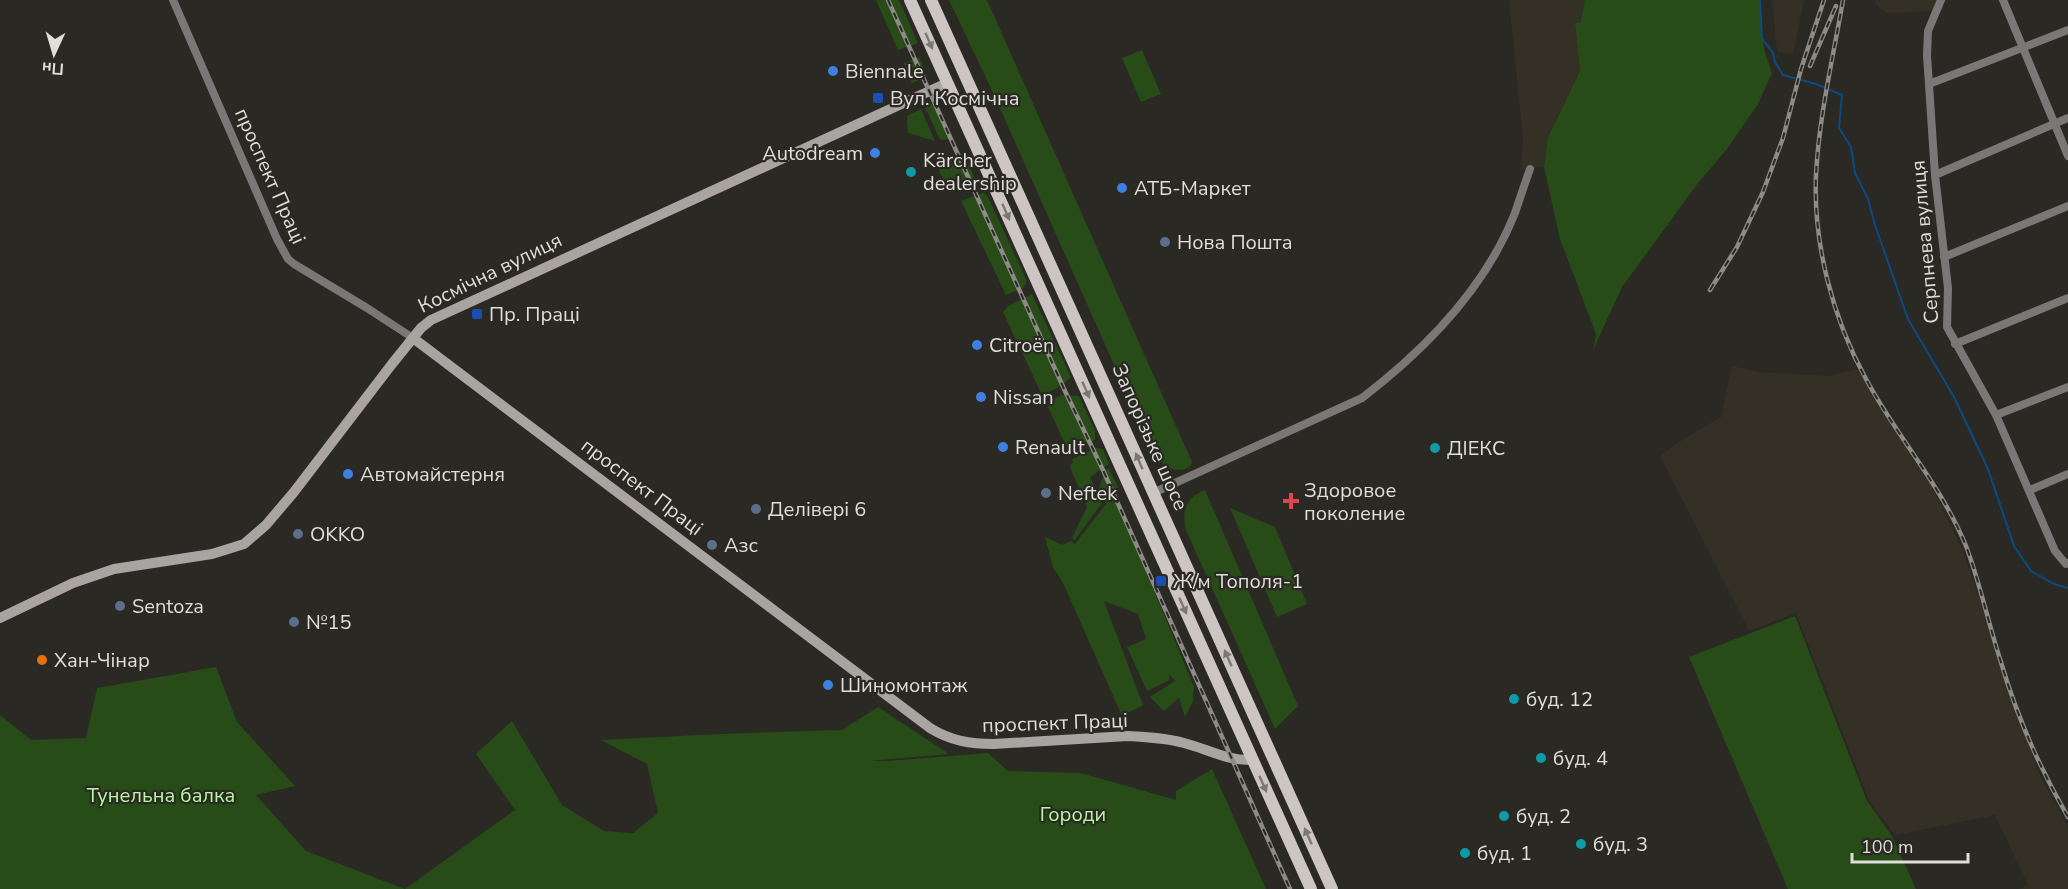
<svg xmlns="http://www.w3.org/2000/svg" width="2068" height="889" viewBox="0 0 2068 889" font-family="'Nunito Sans',sans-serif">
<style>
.built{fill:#353025}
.green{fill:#274c18}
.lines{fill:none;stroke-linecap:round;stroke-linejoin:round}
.stream{stroke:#0b4b83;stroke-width:2}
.street{stroke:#7b7776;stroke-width:8}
.secondary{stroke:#a9a3a2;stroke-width:10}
.primary{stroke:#cdc5c4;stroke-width:12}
.rail-casing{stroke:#8d8b87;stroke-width:4.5}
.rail{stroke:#2b2923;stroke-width:2;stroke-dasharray:7;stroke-linecap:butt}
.oneway{fill:#7c7774}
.shop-dot{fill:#3f7fe0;stroke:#2b2923;stroke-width:2}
.transit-dot{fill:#1a4fb4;stroke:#2b2923;stroke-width:2}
.culture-dot{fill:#0f9aa8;stroke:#2b2923;stroke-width:2}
.service-dot{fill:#5c6f8a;stroke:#2b2923;stroke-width:2}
.health-dot{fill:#e0444e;stroke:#2b2923;stroke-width:2}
.food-dot{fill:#e8710a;stroke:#2b2923;stroke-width:2}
.labels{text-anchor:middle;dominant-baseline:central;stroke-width:4.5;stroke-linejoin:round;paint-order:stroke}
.poi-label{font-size:20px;fill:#dfdeda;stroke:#2b2923;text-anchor:start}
.street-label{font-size:20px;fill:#dfdeda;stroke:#2b2923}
.park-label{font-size:20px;fill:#b4fa9c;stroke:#2b2923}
</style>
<rect width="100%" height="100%" fill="#2b2923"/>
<path class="built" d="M1509,0H1585L1579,24H1575L1580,71L1548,137L1544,167L1521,169L1523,138Z
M1772,0H1804L1793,54L1777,52Z
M1875,0H1942L1940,11L1886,13L1876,4Z
M1732,366L1759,372L1828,376L1857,369L1932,488L1963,551L2038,771L2068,827V889H2019L2028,885L1995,815L1895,835L1869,800L1796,613L1749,631L1660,456L1679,442L1721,417Z"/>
<path class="green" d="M876,0H899L918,43L898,50Z
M949,0H987L1192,462L1189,468C1170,475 1160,462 1151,448L995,97Z
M1585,0H1759L1764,49L1772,73L1758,104L1727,149L1698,183L1622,287L1593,350L1596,334L1560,239L1544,167L1548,137L1580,71L1575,23H1580Z
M1142,50L1161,94L1141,102L1122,58Z
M919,57L927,76L912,83L904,63Z
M933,103L938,107L951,139L940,140L925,107Z
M921,109L935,141L908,133L907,116Z
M961,154L965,163L968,162L975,179L948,191L938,168L940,157L957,156Z
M983,193L987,195L1027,281L1023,288L1006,295L961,201Z
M1032,294L1071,377C1062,385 1053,393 1041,393L1003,312L1008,306Z
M1062,395L1079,396L1095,431V440L1069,452L1047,405L1049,401Z
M1096,448L1103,449L1109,464L1090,477L1102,503L1074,541L1072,538L1087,507L1071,470L1070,465L1073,462L1072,459Z
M1109,468L1119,489L1113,497L1145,569L1194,687L1193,701L1185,717L1179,698L1164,711L1150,697L1175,681L1169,674L1170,680L1147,691L1127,647L1146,639L1138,614L1104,601L1143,705L1122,716L1064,585L1053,567L1045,537L1062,545L1071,541L1075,544L1106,504L1099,489L1104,472Z
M1205,490L1298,706L1275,729L1186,530C1181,510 1187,497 1205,490Z
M1230,508L1275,527L1307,604L1277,617Z
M1795,616L1867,801L1892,836L1916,889H1788L1689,657Z
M216,667L237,722L295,786L256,795L306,851L405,889L515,810L476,754L512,721L562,805L604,831L633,833L658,813L647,764L601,740L720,734L842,730L878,707L949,754L869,761H887L988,753L1008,771L1081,773L1176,800V791L1212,769L1266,889H0V715L31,740L86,738L97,688Z"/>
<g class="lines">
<path class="stream" d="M1760,0L1762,38L1773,53L1775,62L1783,75L1816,84L1842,95L1839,128L1851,147L1855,173L1868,199L1875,225L1908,319L1954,397L1988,469L2014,546L2031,571L2054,584L2068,588"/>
<path class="street" d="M173,0L277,239L288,259L294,264L367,308L413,338
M1941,0L1928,31L1927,55L1935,175L1948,288L1947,327L1996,415L2055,551L2066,564L2068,563
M2003,0L2068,156
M1929,84L2068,30
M1935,175L2068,118
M1944,257L2068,206
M1955,344L2068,298
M1996,415L2068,387
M2030,490L2068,474
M1153,493L1362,398C1426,349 1485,289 1515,213C1520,198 1525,183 1530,169"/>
<path class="secondary" d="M413,338L930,728C951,741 970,744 994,744L1128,736C1147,737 1166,738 1184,743C1207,749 1228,761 1252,760
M0,618L73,583L114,569L212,554L244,544L266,525L294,492L392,364L421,328L431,320L947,83"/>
<path class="primary" d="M910,0L1311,889
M931,0L1332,889"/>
<g class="rail-casing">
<path id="rail" d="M888,0L1065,391L1103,470L1290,889
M1843,0C1833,58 1819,116 1816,175C1813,244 1833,319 1866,379C1897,437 1941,485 1966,546C1980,583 1988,622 2000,659C2016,714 2039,767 2068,817
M1810,66L1836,6
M1710,290L1737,247L1763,192L1783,138L1801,69L1824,0"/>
</g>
<use href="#rail" class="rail"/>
</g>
<defs><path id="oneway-solid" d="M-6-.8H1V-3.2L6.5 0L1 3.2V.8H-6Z" transform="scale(1.5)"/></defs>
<g class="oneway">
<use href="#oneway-solid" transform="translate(929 41) rotate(66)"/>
<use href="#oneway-solid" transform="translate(1006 212) rotate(66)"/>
<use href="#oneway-solid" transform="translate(1086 390) rotate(66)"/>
<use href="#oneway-solid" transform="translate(1139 461) rotate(-113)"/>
<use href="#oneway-solid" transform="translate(1183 606) rotate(66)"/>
<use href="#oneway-solid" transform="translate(1228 658) rotate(-114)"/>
<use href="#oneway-solid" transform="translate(1263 784) rotate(66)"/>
<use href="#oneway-solid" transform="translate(1308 836) rotate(-114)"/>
</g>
<g class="shop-dot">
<circle cx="833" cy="71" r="6"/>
<circle cx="875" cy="153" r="6"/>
<circle cx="1122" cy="188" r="6"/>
<circle cx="977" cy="345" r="6"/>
<circle cx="981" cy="397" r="6"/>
<circle cx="1003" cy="447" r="6"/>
<circle cx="348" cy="474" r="6"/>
<circle cx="828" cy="685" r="6"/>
</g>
<g class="transit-dot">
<rect x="872" y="92" width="12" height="12" rx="3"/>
<rect x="471" y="308" width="12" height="12" rx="3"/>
<rect x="1155" y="575" width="12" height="12" rx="3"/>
</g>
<g class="culture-dot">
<circle cx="911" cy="172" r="6"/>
<circle cx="1435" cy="448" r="6"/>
<circle cx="1514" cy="699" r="6"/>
<circle cx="1541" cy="758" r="6"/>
<circle cx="1504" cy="816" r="6"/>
<circle cx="1581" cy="844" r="6"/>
<circle cx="1465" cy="853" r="6"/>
</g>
<g class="service-dot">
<circle cx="1165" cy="242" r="6"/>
<circle cx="1046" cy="493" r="6"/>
<circle cx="756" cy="509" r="6"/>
<circle cx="298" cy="534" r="6"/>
<circle cx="712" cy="545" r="6"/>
<circle cx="120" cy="606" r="6"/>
<circle cx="294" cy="622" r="6"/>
</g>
<path class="health-dot" d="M1288 492h6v6h6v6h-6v6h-6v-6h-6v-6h6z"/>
<circle class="food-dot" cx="42" cy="660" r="6"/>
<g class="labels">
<g class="poi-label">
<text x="845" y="71">Biennale</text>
<text x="890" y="98">Вул. Космічна</text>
<text x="863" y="153" text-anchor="end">Autodream</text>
<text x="923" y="160">Kärcher<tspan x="923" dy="23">dealership</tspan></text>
<text x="1134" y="188">АТБ-Маркет</text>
<text x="1177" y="242">Нова Пошта</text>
<text x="489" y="314">Пр. Праці</text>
<text x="989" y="345">Citroën</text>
<text x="993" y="397">Nissan</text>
<text x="1015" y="447">Renault</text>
<text x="1447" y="448">ДІЕКС</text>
<text x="360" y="474">Автомайстерня</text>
<text x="1304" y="490">Здоровое<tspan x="1304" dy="23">поколение</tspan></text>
<text x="1058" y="493">Neftek</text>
<text x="768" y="509">Делівері 6</text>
<text x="310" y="534">OKKO</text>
<text x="724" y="545">Азс</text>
<text x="1173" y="581">Ж/м Тополя-1</text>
<text x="132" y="606">Sentoza</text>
<text x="306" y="622">№15</text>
<text x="54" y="660">Хан-Чінар</text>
<text x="840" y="685">Шиномонтаж</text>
<text x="1526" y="699">буд. 12</text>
<text x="1553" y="758">буд. 4</text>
<text x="1516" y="816">буд. 2</text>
<text x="1593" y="844">буд. 3</text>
<text x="1477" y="853">буд. 1</text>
</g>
<g class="street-label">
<text transform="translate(270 176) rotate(66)">проспект Праці</text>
<text transform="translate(1925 242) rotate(-95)">Серпнева вулиця</text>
<text transform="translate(490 273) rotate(-26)">Космічна вулиця</text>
<text transform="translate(1150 437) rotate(66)">Запорізьке шосе</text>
<text transform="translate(642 487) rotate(37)">проспект Праці</text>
<text transform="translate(1055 723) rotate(-2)">проспект Праці</text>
</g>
<g class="park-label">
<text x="161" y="795">Тунельна балка</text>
<text x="1073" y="814">Городи</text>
</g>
</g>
<g transform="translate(54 54) rotate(184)" stroke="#2b2923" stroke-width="4.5" paint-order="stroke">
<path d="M0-4.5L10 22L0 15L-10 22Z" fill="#dfdeda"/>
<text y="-9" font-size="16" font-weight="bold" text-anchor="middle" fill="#dfdeda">Пн</text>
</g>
<path d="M1852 853v9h116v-9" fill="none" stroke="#dfdeda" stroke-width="3"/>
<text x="1861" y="853" font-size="18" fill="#dfdeda" stroke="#2b2923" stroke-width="4.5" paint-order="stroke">100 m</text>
</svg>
